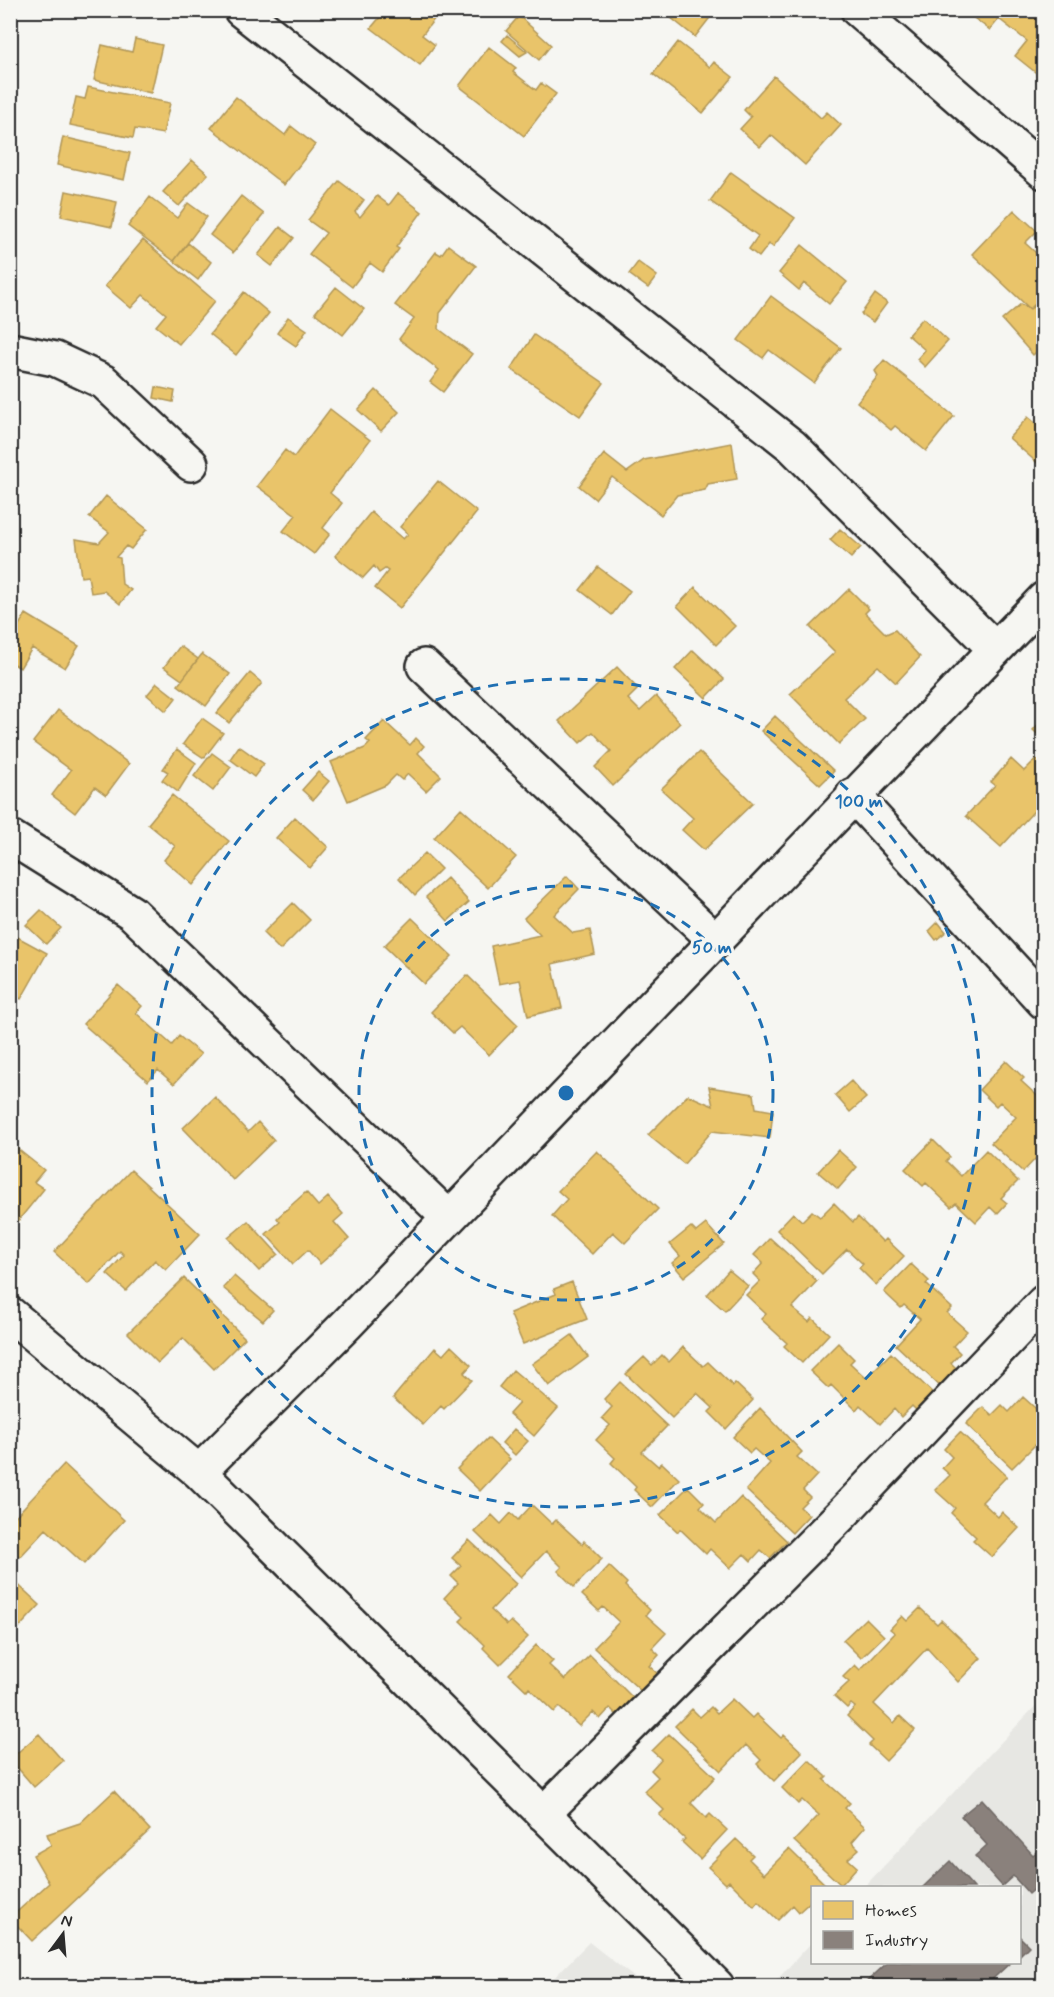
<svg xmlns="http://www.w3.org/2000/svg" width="1054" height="1997" viewBox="0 0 1054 1997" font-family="Mynerve,sans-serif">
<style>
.built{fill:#e7e7e3}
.homes{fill:#e9c46a;stroke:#b09657;stroke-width:1.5}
.industry{fill:#8a817c;stroke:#6e6764;stroke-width:1.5}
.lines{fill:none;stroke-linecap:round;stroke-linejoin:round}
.minor-casing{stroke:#2b2b2b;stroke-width:38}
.minor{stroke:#f6f6f2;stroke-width:33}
.ring{fill:none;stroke:#1f6fb2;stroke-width:3;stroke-dasharray:10 8}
.centre{fill:#1f6fb2;stroke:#f6f6f2;stroke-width:3}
.ring-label{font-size:18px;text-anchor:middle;font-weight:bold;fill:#1f6fb2;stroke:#f6f6f2;stroke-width:6;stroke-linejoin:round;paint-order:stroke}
</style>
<rect width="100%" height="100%" fill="#f6f6f2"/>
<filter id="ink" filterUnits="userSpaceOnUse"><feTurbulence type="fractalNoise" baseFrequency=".0167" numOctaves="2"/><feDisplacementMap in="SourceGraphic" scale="12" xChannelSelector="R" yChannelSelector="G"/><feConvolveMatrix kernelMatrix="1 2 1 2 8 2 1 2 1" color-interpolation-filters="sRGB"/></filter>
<g filter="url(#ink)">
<path class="built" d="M1043,1698V1986H771L812,1942V1962H1020V1888L864,1887Z
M589,1942L645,1986H546Z"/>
<path class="homes" d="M374,10H441L422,35L435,45L420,65L371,28L381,16Z
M458,10H475L469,19Z
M667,10H716L695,37L665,13Z
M980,10H1036L1044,16V71L1040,76L1015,56L1027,41L999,19L990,30L974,18Z
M519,16L551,45L539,60L506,31Z
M507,35L527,52L520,56L502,41Z
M135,39L162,45L151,93L94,80L102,45L132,52Z
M678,42L710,67L714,62L733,77L703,113L653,74Z
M489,47L516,68L513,72L536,90L541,83L556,94L524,136L459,86Z
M774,76L821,118L827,112L841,125L805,165L771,135L760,147L740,129L751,117L744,110Z
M88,87L170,103L163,134L135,129L133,138L70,125L76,97L85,99Z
M236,97L285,135L291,126L315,145L284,185L211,128Z
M63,137L130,153L124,180L57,165Z
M192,160L208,174L179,206L163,192Z
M731,172L795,218L773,247L769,244L759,257L749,249L758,236L710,201Z
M339,181L364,200L355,212L360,217L377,196L389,205L398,193L422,212L396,247L399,249L382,272L370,263L352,287L309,254L326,233L308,220Z
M66,191L117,202L112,227L61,216Z
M241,196L264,214L233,253L210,235Z
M150,197L177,218L188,203L207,217L174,261L128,226Z
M1014,210L1037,231L1025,243L1044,260V295L1030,309L972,254Z
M280,227L294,238L272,266L258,255Z
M143,240L215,301L179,344L156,326L166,314L143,295L131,308L105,286Z
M188,243L211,262L198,280L174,261Z
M448,245L476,266L440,313L439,329L472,354L443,392L430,382L439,370L399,339L414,319L395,305L436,252L441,255Z
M802,245L847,282L829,304L804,283L799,290L779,273Z
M638,262L657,276L648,288L629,274Z
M336,287L364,309L343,335L315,313Z
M244,292L269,313L236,355L210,334Z
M875,294L887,303L873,322L861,314Z
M771,296L841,348L814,383L769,350L763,358L738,340Z
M1044,300V345L1033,355L1002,320L1021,304L1030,309Z
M288,317L307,330L296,346L277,333Z
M923,318L948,341L925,367L917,359L925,350L908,335Z
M534,335L604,383L580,416L511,369Z
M884,360L954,416L926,451L895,426L891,430L857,402L878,376L875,371Z
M156,387L175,391L173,402L154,398Z
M376,390L399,412L381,431L358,410Z
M330,409L370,440L330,493L342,503L323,528L330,534L314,554L283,531L296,515L257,486L285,450L294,457Z
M1028,417L1044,430L1043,468L1009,438Z
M732,443L737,479L708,484L705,490L677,495L661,515L612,477L595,499L579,486L604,454L627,472L644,460Z
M438,481L477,512L400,608L375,588L388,571L385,569L379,573L374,566L363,578L335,556L371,512L403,539L408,534L400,527Z
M106,496L147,529L131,549L126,546L116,557L120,558L122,584L131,590L120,604L104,591L91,593L88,576L81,577L76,539L99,543L109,532L89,517Z
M840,529L861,547L851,558L830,540Z
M598,567L630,591L612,615L580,590Z
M695,587L735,626L716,645L677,606Z
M849,589L869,609L865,613L886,634L895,630L920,657L896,683L878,666L844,698L865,719L839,744L790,694L835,652L810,627Z
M26,614L79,646L65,668L32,648L20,668L10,662V639Z
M180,646L198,659L182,680L164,667Z
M693,650L724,679L706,698L675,669Z
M202,654L230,674L206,706L178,685Z
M617,667L638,689L628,699L640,711L656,696L680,723L613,786L595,767L611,751L593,732L580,743L559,721Z
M250,673L262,683L229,723L217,713Z
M157,683L176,698L166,711L147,695Z
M58,710L129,764L106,795L95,787L75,813L52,795L71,770L33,742Z
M775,716L834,771L820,785L761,731Z
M202,718L223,733L204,758L183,744Z
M1044,718V740L1033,730Z
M384,721L410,745L416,738L424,746L418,753L441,776L426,791L408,774L402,780L396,775L386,785L348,801L331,762L365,748L370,743L366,740Z
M239,746L264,764L254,777L230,759Z
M177,749L196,763L178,792L162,780L168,772L163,769Z
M699,752L753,803L704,850L682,830L693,818L661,789Z
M212,753L231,767L213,791L194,776Z
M1011,759L1024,771L1036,759L1044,766V800L1001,847L966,816L995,785L991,782Z
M318,772L329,781L313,800L302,790Z
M172,795L229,841L193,885L164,860L175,846L148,824Z
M461,808L516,857L488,888L434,838Z
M295,817L328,847L310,868L276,838Z
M425,853L441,869L415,895L399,878Z
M567,876L579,889L554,915L573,933L590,930L595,954L552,964L562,1008L528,1016L520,980L499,984L491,946L540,935L524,918Z
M447,878L469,902L448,921L426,897Z
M293,903L310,920L280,950L263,933Z
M41,910L61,928L46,944L26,925Z
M412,918L452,956L424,984L384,946Z
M938,922L946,932L936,940L929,931Z
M10,933L47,953L21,999L10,993Z
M467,975L518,1025L489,1055L460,1027L453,1033L431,1012Z
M118,985L142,1006L136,1013L172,1045L179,1036L201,1054L174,1084L158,1070L148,1081L83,1024Z
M1006,1061L1024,1078L1021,1081L1044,1102V1159L1039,1155L1023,1172L991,1143L1016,1117L1000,1102L996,1106L979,1090Z
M851,1081L866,1098L850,1112L835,1095Z
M709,1087L754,1094L756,1108L773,1111L770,1138L712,1131L684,1164L648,1135L688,1095L713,1106Z
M215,1097L248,1132L258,1122L274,1140L233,1180L183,1128Z
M933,1140L950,1157L946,1161L961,1176L986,1150L1018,1181L1001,1198L1007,1203L997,1214L990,1207L976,1222L956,1203L951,1207L926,1183L923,1186L905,1169Z
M10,1143L44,1170L34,1182L44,1189L18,1221L10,1215Z
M838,1150L857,1167L838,1189L818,1172Z
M597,1151L658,1209L625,1243L613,1232L592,1254L552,1216L567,1199L558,1191Z
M131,1170L200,1234L166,1270L155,1260L126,1291L107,1274L124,1255L120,1251L89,1284L54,1252Z
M306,1192L318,1206L328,1197L343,1214L334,1222L349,1239L320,1264L308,1250L293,1264L266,1234L280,1222L277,1218Z
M834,1203L853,1222L858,1217L883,1242L886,1239L904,1256L876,1285L859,1268L863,1264L847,1249L822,1274L777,1230L793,1213L802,1221L812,1211L820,1217Z
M248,1221L278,1254L259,1271L228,1238Z
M706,1224L724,1244L684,1277L672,1263L680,1256L670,1244L691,1227L696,1232Z
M770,1238L817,1281L792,1308L809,1322L812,1318L829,1334L802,1363L784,1346L787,1343L761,1319L766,1314L746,1295L760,1281L753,1274L763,1263L754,1255Z
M911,1264L929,1281L926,1284L952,1308L947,1313L967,1331L953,1346L960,1353L951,1363L959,1371L943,1389L896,1345L920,1319L904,1305L901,1308L884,1292Z
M729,1270L748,1286L725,1311L707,1295Z
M234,1276L273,1310L263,1321L223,1288Z
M184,1278L245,1338L214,1369L183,1338L158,1363L128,1333Z
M572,1282L587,1319L523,1344L510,1313L556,1294L554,1289Z
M572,1335L588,1357L549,1386L532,1364Z
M838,1343L854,1359L850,1363L866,1378L891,1353L937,1397L920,1414L912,1406L901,1417L894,1409L880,1424L860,1405L856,1410L831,1385L828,1388L810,1371Z
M451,1346L471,1365L464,1373L472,1380L444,1409L441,1406L423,1425L393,1398L435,1348L443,1355Z
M683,1347L703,1366L708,1362L733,1386L735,1383L753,1400L726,1429L709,1412L713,1408L697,1393L672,1418L626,1374L644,1357L652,1365L662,1355L669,1362Z
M513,1370L558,1408L534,1436L509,1414L519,1403L499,1387Z
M620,1382L667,1426L642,1452L658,1466L662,1463L679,1479L652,1507L634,1490L636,1487L611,1463L615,1458L596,1440L610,1425L602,1418L612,1407L604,1399Z
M1023,1397L1044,1416V1449L1037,1443L1012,1468L966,1424L983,1407L992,1415L1002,1405L1009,1412Z
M760,1408L802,1452L797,1457L817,1475L803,1490L810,1497L800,1507L809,1515L792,1533L746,1490L770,1463L754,1449L750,1453L733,1437Z
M514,1429L528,1441L515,1455L502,1443Z
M960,1432L1007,1476L982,1502L998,1517L1002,1512L1019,1528L992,1557L973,1540L976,1537L951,1513L955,1508L935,1490L950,1475L942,1468L952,1457L944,1449Z
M488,1438L510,1459L480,1491L457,1469Z
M10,1445L19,1453L10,1461Z
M64,1464L124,1520L84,1564L46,1529L20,1557L10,1548V1522Z
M688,1487L704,1503L700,1507L716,1523L741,1497L787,1541L770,1558L761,1550L751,1561L744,1554L730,1568L710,1549L706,1554L680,1529L678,1532L660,1515Z
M532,1505L552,1524L556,1520L582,1544L584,1541L602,1559L574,1587L558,1571L562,1567L546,1551L521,1577L475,1532L492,1515L501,1524L511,1513L518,1520Z
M469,1540L516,1584L491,1610L507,1625L511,1621L528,1637L500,1665L483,1648L485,1645L460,1621L464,1617L444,1598L458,1583L451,1576L461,1566L452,1558Z
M609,1566L627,1583L625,1586L650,1610L646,1615L666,1633L652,1648L659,1655L649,1666L658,1674L641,1691L594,1648L619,1622L603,1607L599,1611L582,1595Z
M10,1577L40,1605L12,1635L10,1634Z
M920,1608L937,1624L941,1620L981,1658L958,1682L927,1648L874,1704L894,1723L900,1716L915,1730L886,1761L869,1745L873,1741L847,1716L855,1707L851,1704L847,1708L834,1696L849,1682L843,1677L855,1665L860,1670L895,1633L890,1629L902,1616L907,1621Z
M866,1618L884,1636L861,1658L843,1640Z
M536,1645L553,1661L549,1665L565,1680L590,1655L635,1700L618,1716L610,1708L600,1719L593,1712L579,1726L559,1707L554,1712L529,1688L527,1691L509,1674Z
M732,1699L752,1718L756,1714L781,1738L784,1735L802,1752L774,1781L757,1764L761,1760L746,1745L721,1771L675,1726L692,1709L700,1717L711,1707L717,1713Z
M39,1734L63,1761L34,1787L10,1759Z
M669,1734L715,1777L691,1803L706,1818L710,1814L727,1830L700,1859L682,1842L685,1839L659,1815L664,1810L644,1791L658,1777L651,1770L661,1759L652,1751Z
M809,1760L827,1777L824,1780L850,1803L845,1808L865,1827L852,1842L859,1849L848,1859L857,1867L841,1885L794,1841L819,1815L802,1800L798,1804L782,1788Z
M10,1765L13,1773L10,1818Z
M114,1791L150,1830L32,1941L10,1918L49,1883L33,1855L51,1845L47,1834L80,1823Z
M736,1839L753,1855L749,1859L764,1874L789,1849L829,1888H812V1905L810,1902L799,1912L793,1905L778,1920L758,1901L754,1906L729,1881L726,1884L708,1867Z"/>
<path class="industry" d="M982,1799L1033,1855L1044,1845V1881L1029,1894L1013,1876L1002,1886L975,1856L987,1845L961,1816Z
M950,1861L974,1888H922Z
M1020,1937L1029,1946L1020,1955Z
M888,1962H1011L985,1986H862Z"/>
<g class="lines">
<g class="minor-casing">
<path id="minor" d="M241,10L792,446L995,649
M858,10L1044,172
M10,350L55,359L104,382L191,464
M424,666L714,939
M853,795L1044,1002
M10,837L132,913L448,1217
M10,1314L199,1472L717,1986
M199,1472L347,1324L1044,599
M543,1814L843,1513L1044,1302"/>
</g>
<use href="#minor" class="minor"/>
</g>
</g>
<g class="ring">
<circle cx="566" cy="1093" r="207"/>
<circle cx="566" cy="1093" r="414"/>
</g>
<circle cx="566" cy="1093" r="9" class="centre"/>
<g class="ring-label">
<text x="859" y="807">100 m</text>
<text x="712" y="953">50 m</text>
</g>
<rect width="1054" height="1997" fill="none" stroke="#f6f6f2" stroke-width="36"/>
<rect x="18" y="18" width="1018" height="1961" fill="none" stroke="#2b2b2b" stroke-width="2" filter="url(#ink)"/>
<rect x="811" y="1886" width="210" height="78" fill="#f6f6f2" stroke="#a5a5a2" stroke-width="1.5"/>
<rect x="823" y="1901" width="30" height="18" fill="#e9c46a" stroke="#a5a5a2" stroke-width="1.5"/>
<text x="865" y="1916" font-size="18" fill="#2b2b2b">Homes</text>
<rect x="823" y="1931" width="30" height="18" fill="#8a817c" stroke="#a5a5a2" stroke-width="1.5"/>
<text x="865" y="1946" font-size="18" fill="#2b2b2b">Industry</text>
<g transform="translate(63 1934) rotate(16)" stroke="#f6f6f2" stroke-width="4.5" paint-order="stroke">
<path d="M0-4.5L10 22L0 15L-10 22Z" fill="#2b2b2b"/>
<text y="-9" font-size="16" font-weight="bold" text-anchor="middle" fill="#2b2b2b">N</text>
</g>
</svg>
